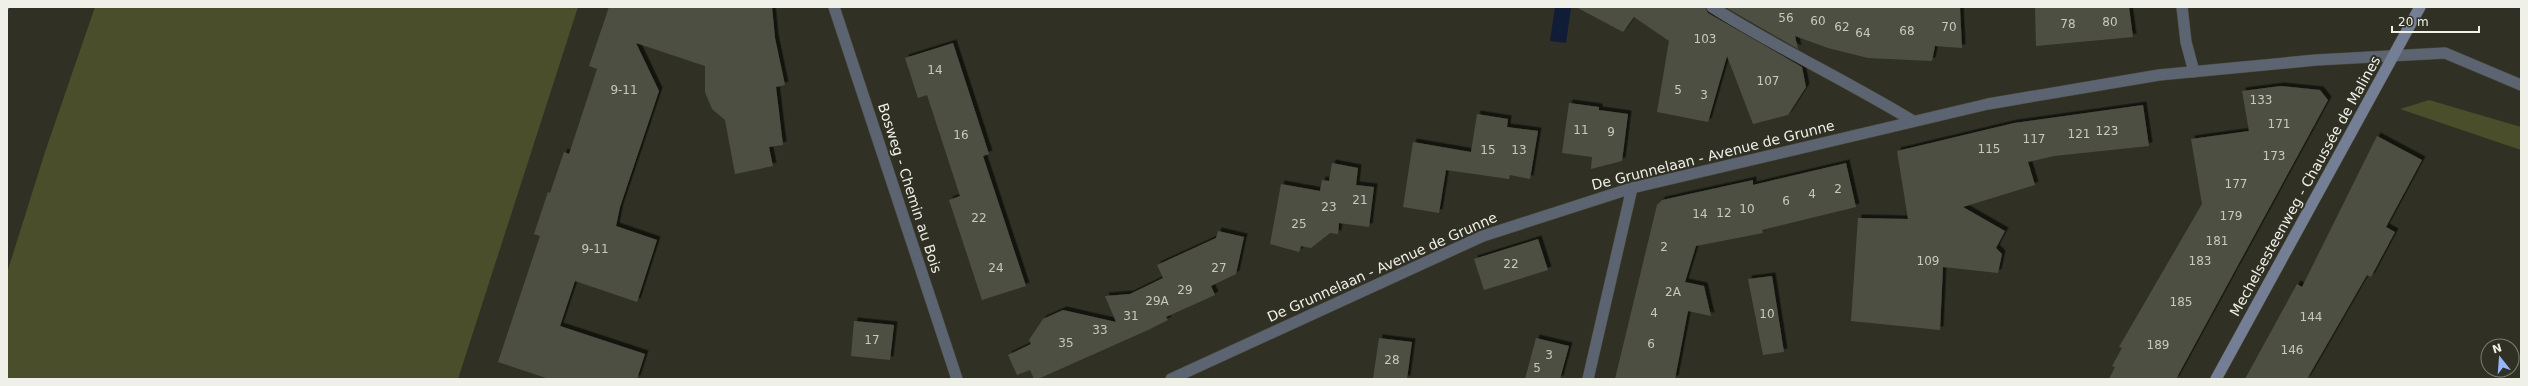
<svg xmlns="http://www.w3.org/2000/svg" width="2528" height="386" viewBox="0 0 2528 386" font-family="'DejaVu Sans',sans-serif">
<style>
.green{fill:#4b4e2b}
.water{fill:#111c37}
.building{fill:#4e4f42;filter:url(#shadow)}
.lines{fill:none;stroke-linecap:round;stroke-linejoin:round}
.minor-casing{stroke:#4b4c3f;stroke-width:12}
.tertiary-casing{stroke:#4b4c3f;stroke-width:12}
.secondary-casing{stroke:#4b4c3f;stroke-width:12}
.path{stroke:#929388;stroke-width:2.5;stroke-dasharray:4 2;stroke-linecap:butt}
.minor{stroke:#5c6371;stroke-width:11}
.tertiary{stroke:#5c6371;stroke-width:11}
.secondary{stroke:#747f95;stroke-width:11}
.labels{text-anchor:middle;dominant-baseline:central;stroke-width:4;stroke-linejoin:round;paint-order:stroke}
.number-label{font-size:12px;fill:#c7c8be}
.street-label{font-size:14px;fill:#eff0e8;stroke:#303124}
</style>
<defs>
<filter id="shadow"><feDropShadow dx="3.5" dy="-3.5" stdDeviation="0" flood-color="#0009"/></filter>
</defs>
<rect width="100%" height="100%" fill="#303124"/>
<path class="green" d="M95,7H578L458,379H7V273L45,152Z
M2429,100L2521,127V150L2400,109Z"/>
<path class="water" d="M1555,7L1571,8L1566,43L1550,41Z"/>
<path class="building" d="M609,7H772L775,38L785,85L776,87L783,145L769,147L773,166L735,174L725,120L712,109L705,92V66L636,43L659,91L620,207L616,226L657,240L637,302L575,281L560,326L645,354L637,379H549L498,362L540,236L534,234L548,192L550,193L564,152L569,154L597,69L589,66Z
M1576,7H1705L1708,13L1802,67L1806,87L1788,115L1753,124L1727,56L1708,122L1657,112L1669,41L1634,17L1623,32Z
M1725,7H1960L1962,48L1935,46L1932,61L1868,58L1828,48L1795,36L1798,49Z
M2035,7H2129L2133,37L2036,46Z
M953,43L989,154L983,156L1026,286L982,300L949,200L960,196L927,95L918,98L905,58Z
M2281,86L2320,90L2328,100L2176,379H2109L2115,367L2112,366L2122,348L2119,347L2202,204L2191,139L2249,131L2242,91Z
M1569,103L1599,107V110L1628,114L1622,161L1591,169L1592,157L1562,153Z
M2143,105L2149,146L2054,156L2028,162L2035,185L1963,207L2005,231L1996,248L2002,254L1998,273L1943,267L1940,330L1851,321L1858,218L1908,219L1897,151L2014,123Z
M1477,114L1508,119L1507,127L1538,131L1530,179L1510,175L1509,179L1446,170L1439,213L1403,207L1413,142L1471,152Z
M2377,136L2422,160L2386,227L2395,232L2371,277L2367,275L2307,379H2245L2297,284L2302,287Z
M1332,163L1358,168L1356,185L1374,187L1369,227L1339,223L1338,234L1330,233L1311,248L1301,246L1299,252L1270,244L1281,184L1320,191L1322,180L1329,181Z
M1846,163L1856,207L1762,230L1763,233L1696,246L1685,282L1704,286L1711,316L1688,311L1675,379H1615L1657,205L1662,200L1753,180V185Z
M1218,231L1244,237L1236,274L1211,286L1215,295L1166,317L1168,320L1148,330L1038,379H1034L1030,370L1017,375L1008,355L1031,344L1029,340L1043,319L1063,310L1116,322L1105,296L1130,294L1163,278L1157,265L1216,238Z
M1538,239L1548,270L1484,290L1474,259Z
M1772,276L1784,352L1763,355L1748,279Z
M854,321L894,325L890,360L851,356Z
M1379,338L1412,342L1407,379H1373Z
M1536,338L1569,346L1560,379H1525Z"/>
<g class="lines">
<g class="minor-casing">
<path id="minor" d="M834,7L957,379
M1712,7C1777,48 1847,81 1913,121
M1588,379L1632,188"/>
</g>
<g class="tertiary-casing">
<path id="tertiary" d="M2182,7L2186,42L2194,72
M1171,379L1483,236L1632,188L1988,104L2159,75L2316,60L2445,53L2521,85"/>
</g>
<g class="secondary-casing">
<path id="secondary" d="M2216,379L2420,7"/>
</g>
<path class="path" d="M7,9L8,7"/>
<use href="#minor" class="minor"/>
<use href="#tertiary" class="tertiary"/>
<use href="#secondary" class="secondary"/>
</g>
<g class="labels">
<g class="number-label">
<text x="1786" y="18">56</text>
<text x="1818" y="21">60</text>
<text x="2110" y="22">80</text>
<text x="2068" y="24">78</text>
<text x="1842" y="27">62</text>
<text x="1949" y="27">70</text>
<text x="1907" y="31">68</text>
<text x="1863" y="33">64</text>
<text x="1705" y="39">103</text>
<text x="935" y="70">14</text>
<text x="1768" y="81">107</text>
<text x="624" y="90">9-11</text>
<text x="1678" y="90">5</text>
<text x="1704" y="95">3</text>
<text x="2261" y="100">133</text>
<text x="2279" y="124">171</text>
<text x="1581" y="130">11</text>
<text x="2107" y="131">123</text>
<text x="1611" y="132">9</text>
<text x="2079" y="134">121</text>
<text x="961" y="135">16</text>
<text x="2034" y="139">117</text>
<text x="1989" y="149">115</text>
<text x="1488" y="150">15</text>
<text x="1519" y="150">13</text>
<text x="2274" y="156">173</text>
<text x="2236" y="184">177</text>
<text x="1838" y="189">2</text>
<text x="1812" y="194">4</text>
<text x="1360" y="200">21</text>
<text x="1786" y="201">6</text>
<text x="1329" y="207">23</text>
<text x="1747" y="209">10</text>
<text x="1724" y="213">12</text>
<text x="1700" y="214">14</text>
<text x="2231" y="216">179</text>
<text x="979" y="218">22</text>
<text x="1299" y="224">25</text>
<text x="2217" y="241">181</text>
<text x="1664" y="247">2</text>
<text x="595" y="249">9-11</text>
<text x="1928" y="261">109</text>
<text x="2200" y="261">183</text>
<text x="1511" y="264">22</text>
<text x="996" y="268">24</text>
<text x="1219" y="268">27</text>
<text x="1185" y="290">29</text>
<text x="1673" y="292">2A</text>
<text x="1157" y="301">29A</text>
<text x="2181" y="302">185</text>
<text x="1654" y="313">4</text>
<text x="1767" y="314">10</text>
<text x="1131" y="316">31</text>
<text x="2311" y="317">144</text>
<text x="1100" y="330">33</text>
<text x="872" y="340">17</text>
<text x="1066" y="343">35</text>
<text x="1651" y="344">6</text>
<text x="2158" y="345">189</text>
<text x="2292" y="350">146</text>
<text x="1549" y="355">3</text>
<text x="1392" y="360">28</text>
<text x="1537" y="368">5</text>
</g>
<g class="street-label">
<text transform="translate(1713 155) rotate(-14)">De Grunnelaan - Avenue de Grunne</text>
<text transform="translate(2305 186) rotate(-61)">Mechelsesteenweg - Chaussée de Malines</text>
<text transform="translate(910 188) rotate(72)">Bosweg - Chemin au Bois</text>
<text transform="translate(1382 267) rotate(-24)">De Grunnelaan - Avenue de Grunne</text>
</g>
</g>
<rect width="2528" height="386" fill="none" stroke="#eff0e8" stroke-width="16"/>
<g transform="translate(2500 358) rotate(343)"><circle r="19" fill="#303124" stroke="#7c7d72"/>
<path d="M0-3L7 15L0 10L-7 15Z" fill="#96b6fd"/>
<text y="-6" font-size="11" font-weight="bold" text-anchor="middle" fill="#eff0e8">N</text>
</g>
<path d="M2392 26v6h87v-6" fill="none" stroke="#eff0e8" stroke-width="2"/>
<text x="2398" y="26" font-size="12" fill="#eff0e8" stroke="#303124" stroke-width="3" paint-order="stroke">20 m</text>
</svg>
